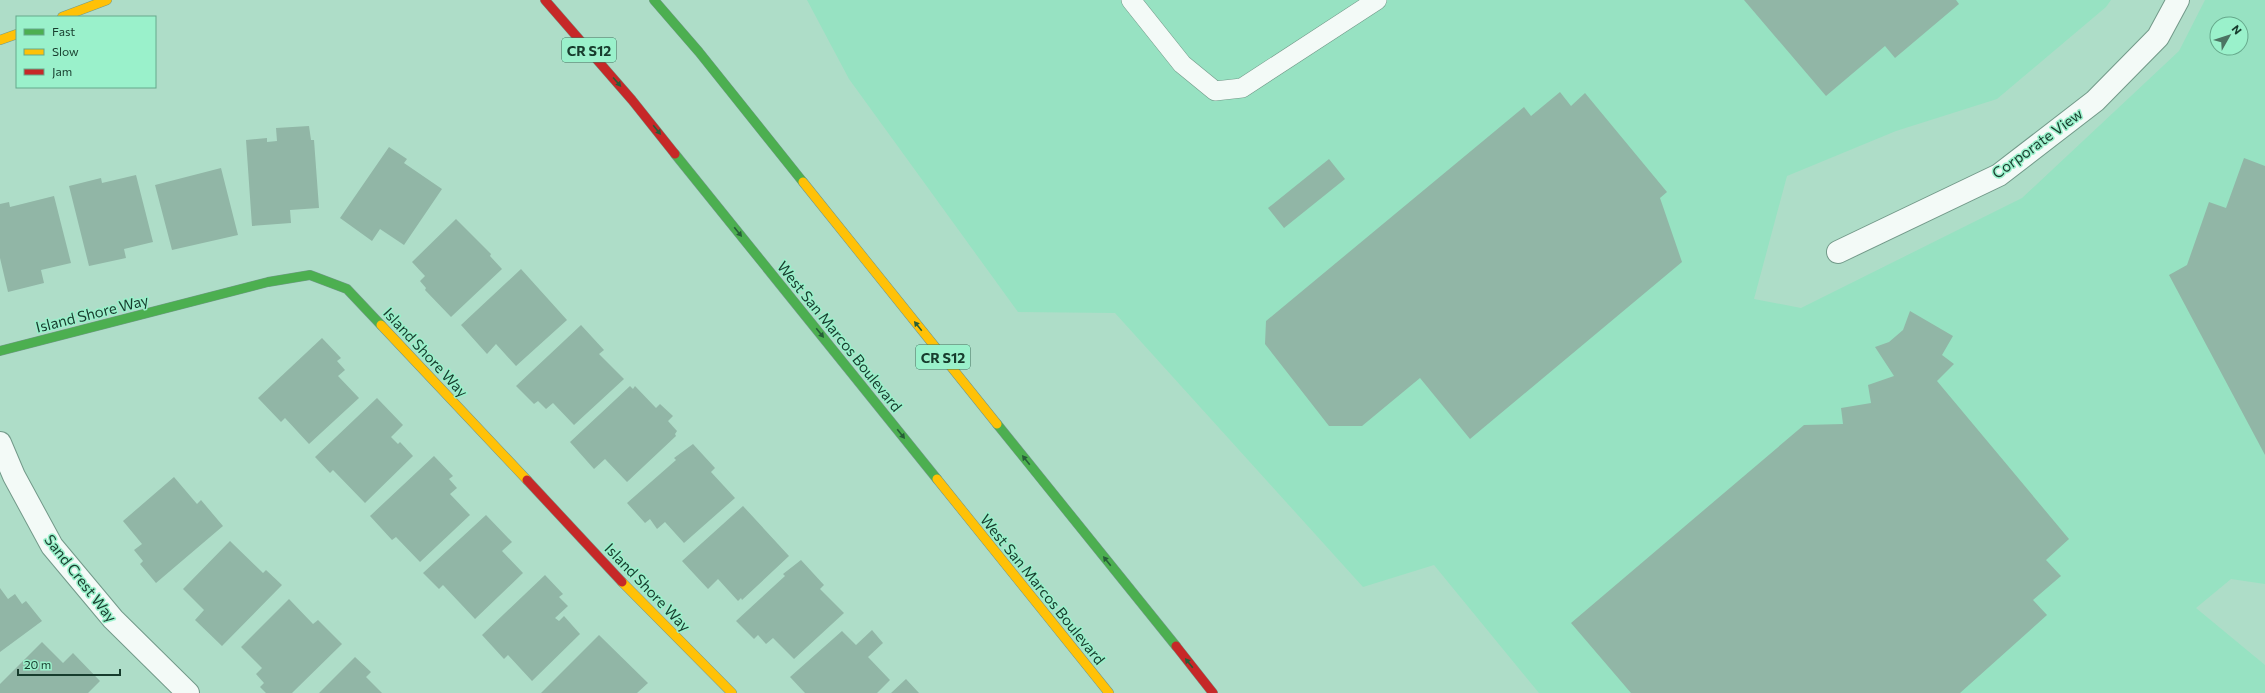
<svg xmlns="http://www.w3.org/2000/svg" width="2265" height="693" viewBox="0 0 2265 693" font-family="Commissioner,sans-serif">
<style>
.built{fill:#97e2c2;fill-rule:evenodd}
.building{fill:#91b6a6}
.lines{fill:none;stroke-linecap:round;stroke-linejoin:round}
.lane-casing{stroke:#729989;stroke-width:20}
.street-casing{stroke:#729989;stroke-width:24}
.fast-casing{stroke:#729989;stroke-width:10}
.slow-casing{stroke:#729989;stroke-width:10}
.jam-casing{stroke:#729989;stroke-width:10}
.lane{stroke:#f3faf7;stroke-width:19}
.street{stroke:#f3faf7;stroke-width:22}
.fast{stroke:#4caf50;stroke-width:9}
.slow{stroke:#ffc107;stroke-width:9}
.jam{stroke:#c62828;stroke-width:9}
.oneway{fill:#275e38}
.labels{text-anchor:middle;dominant-baseline:central;stroke-width:3;stroke-linejoin:round;paint-order:stroke}
.shield{fill:#9af1cb;stroke:#3e725c;stroke-width:1}
.shield-label{font-size:14px;font-weight:bold;fill:#173c2d}
.street-label{font-size:15px;fill:#173c2d;stroke:#9af1cb}
</style>
<rect width="100%" height="100%" fill="#aeddc8"/>
<path class="built" d="M807,0H2111L2106,7L1997,99L1896,131L1787,176L1754,299L1801,308L2022,198L2179,51L2205,0H2265V584L2231,579L2196,608L2265,665V693H1539L1434,565L1363,587L1115,313L1018,312L849,79ZM2217,24H2241V48H2217Z"/>
<path class="building" d="M1744,0H1956L1959,4L1895,58L1885,46L1826,96Z
M1560,92L1571,106L1585,93L1667,192L1660,198L1682,262L1470,439L1420,378L1362,426H1329L1265,344L1266,321L1524,107L1531,116Z
M309,126L311,140H314L319,208L290,210L291,223L252,226L246,140L267,138V142L277,141L276,128Z
M389,147L407,159L404,163L442,189L404,245L380,229L372,241L340,218Z
M2244,158L2265,166V455L2169,275L2187,265L2209,202L2226,208Z
M1329,159L1345,179L1284,228L1268,208Z
M221,168L238,235L172,250L155,185Z
M136,175L153,242L124,249L126,258L89,266L69,186L101,178L102,183Z
M54,196L71,263L41,270L44,283L8,292L0,258V204L9,202L10,207Z
M456,219L491,254L490,256L502,269L451,317L425,290L426,288L420,281L425,276L412,262Z
M521,269L567,320L516,366L496,344L487,354L461,325Z
M1910,311L1953,336L1942,355L1954,364L1937,381L2069,539L2046,560L2061,576L2033,600L2047,615L1960,693H1631L1571,623L1804,425L1843,424L1841,408L1871,403L1868,385L1894,376L1875,347L1889,342L1903,330Z
M581,325L604,350L599,354L624,379L574,425L553,403L546,409L538,401L534,404L516,386Z
M322,338L341,358L337,361L345,370L338,376L359,398L309,444L285,418L281,422L258,398Z
M630,386L633,389L635,386L656,408L660,404L673,416L668,421L677,431L675,434L676,436L627,482L605,459L594,469L570,442Z
M377,398L403,425L391,437L398,444L400,442L413,456L365,503L333,470L330,473L315,457Z
M693,444L715,468L711,472L735,498L684,543L665,522L657,529L650,519L645,523L627,503L676,460L674,458Z
M434,456L453,476L449,479L457,488L450,494L470,515L420,562L396,537L392,540L370,516Z
M174,477L197,504L201,500L223,526L156,583L140,564L143,561L134,550L142,544L123,521Z
M743,506L789,556L742,600L741,598L738,601L718,579L708,589L682,561Z
M486,515L512,542L502,551L523,573L475,619L443,585L439,589L423,573Z
M230,541L263,573L266,570L282,585L222,646L195,620L204,610L183,589Z
M801,560L824,585L820,589L844,613L794,659L773,638L766,644L758,635L754,639L736,621L785,576L783,574Z
M545,575L563,594L559,597L568,606L555,618L559,621L564,616L580,634L532,681L508,655L504,659L482,635Z
M0,588L8,599L15,594L22,604L26,601L42,621L0,652Z
M289,599L313,624L318,620L342,644L292,693H266L260,687L264,683L256,674L262,668L241,647Z
M872,630L883,643L868,657L890,680L877,693H805L790,677L842,631L856,645Z
M599,635L648,683L637,693H541Z
M42,642L63,663L73,653L100,681L88,693H0V684Z
M355,657L371,672L366,677L382,693H319Z
M906,679L919,693H891Z"/>
<g class="lines">
<g class="lane-casing">
<path id="lane" d="M1131,0L1182,64L1215,91L1242,88L1377,0"/>
</g>
<g class="street-casing">
<path id="street" d="M1838,252L1999,175L2095,101L2158,37L2178,0
M0,443L14,476L52,546L113,619L188,693"/>
</g>
<g class="fast-casing">
<path id="fast" d="M654,0L699,52L803,182
M675,154L937,479
M0,351L268,282L310,275L347,289L381,325
M997,424L1176,646"/>
</g>
<g class="slow-casing">
<path id="slow" d="M62,17L107,0
M0,40L17,34
M803,182L997,424
M381,325L527,480
M937,479L1109,693
M622,582L732,693"/>
</g>
<g class="jam-casing">
<path id="jam" d="M545,0L632,100L675,154
M527,480L622,582
M1176,646L1213,693"/>
</g>
<use href="#lane" class="lane"/>
<use href="#street" class="street"/>
<use href="#fast" class="fast"/>
<use href="#slow" class="slow"/>
<use href="#jam" class="jam"/>
</g>
<defs><path id="oneway-solid" d="M-6-.8H1V-3.2L6.5 0L1 3.2V.8H-6Z"/></defs>
<g class="oneway">
<use href="#oneway-solid" transform="translate(617 82) rotate(49)"/>
<use href="#oneway-solid" transform="translate(657 130) rotate(51)"/>
<use href="#oneway-solid" transform="translate(738 232) rotate(51)"/>
<use href="#oneway-solid" transform="translate(918 326) rotate(-129)"/>
<use href="#oneway-solid" transform="translate(820 333) rotate(51)"/>
<use href="#oneway-solid" transform="translate(901 434) rotate(51)"/>
<use href="#oneway-solid" transform="translate(1026 460) rotate(-129)"/>
<use href="#oneway-solid" transform="translate(1107 561) rotate(-129)"/>
<use href="#oneway-solid" transform="translate(1189 663) rotate(-129)"/>
</g>
<g class="labels">
<g class="shield">
<rect x="562" y="38" width="54" height="24" rx="3"/>
<rect x="916" y="345" width="54" height="24" rx="3"/>
</g>
<g class="shield-label">
<text x="589" y="50">CR S12</text>
<text x="943" y="357">CR S12</text>
</g>
<g class="street-label">
<text transform="translate(2037 143) rotate(-36)">Corporate View</text>
<text transform="translate(92 313) rotate(-14)">Island Shore Way</text>
<text transform="translate(840 336) rotate(51)">West San Marcos Boulevard</text>
<text transform="translate(426 352) rotate(47)">Island Shore Way</text>
<text transform="translate(81 578) rotate(52)">Sand Crest Way</text>
<text transform="translate(648 587) rotate(46)">Island Shore Way</text>
<text transform="translate(1043 589) rotate(51)">West San Marcos Boulevard</text>
</g>
</g>
<rect x="16" y="16" width="140" height="72" fill="#9af1cb" stroke="#66a98c"/>
<rect x="24" y="29" width="20" height="6" fill="#4caf50" stroke="#66a98c"/>
<text x="52" y="36" font-size="12" fill="#173c2d">Fast</text>
<rect x="24" y="49" width="20" height="6" fill="#ffc107" stroke="#66a98c"/>
<text x="52" y="56" font-size="12" fill="#173c2d">Slow</text>
<rect x="24" y="69" width="20" height="6" fill="#c62828" stroke="#66a98c"/>
<text x="52" y="76" font-size="12" fill="#173c2d">Jam</text>
<g transform="translate(2229 36) rotate(51)"><circle r="19" fill="#9af1cb" stroke="#66a98c"/>
<path d="M0-3L7 15L0 10L-7 15Z" fill="#4c7463"/>
<text y="-6" font-size="11" font-weight="bold" text-anchor="middle" fill="#173c2d">N</text>
</g>
<path d="M18 669v6h102v-6" fill="none" stroke="#173c2d" stroke-width="2"/>
<text x="24" y="669" font-size="12" fill="#173c2d" stroke="#9af1cb" stroke-width="3" paint-order="stroke">20 m</text>
</svg>
